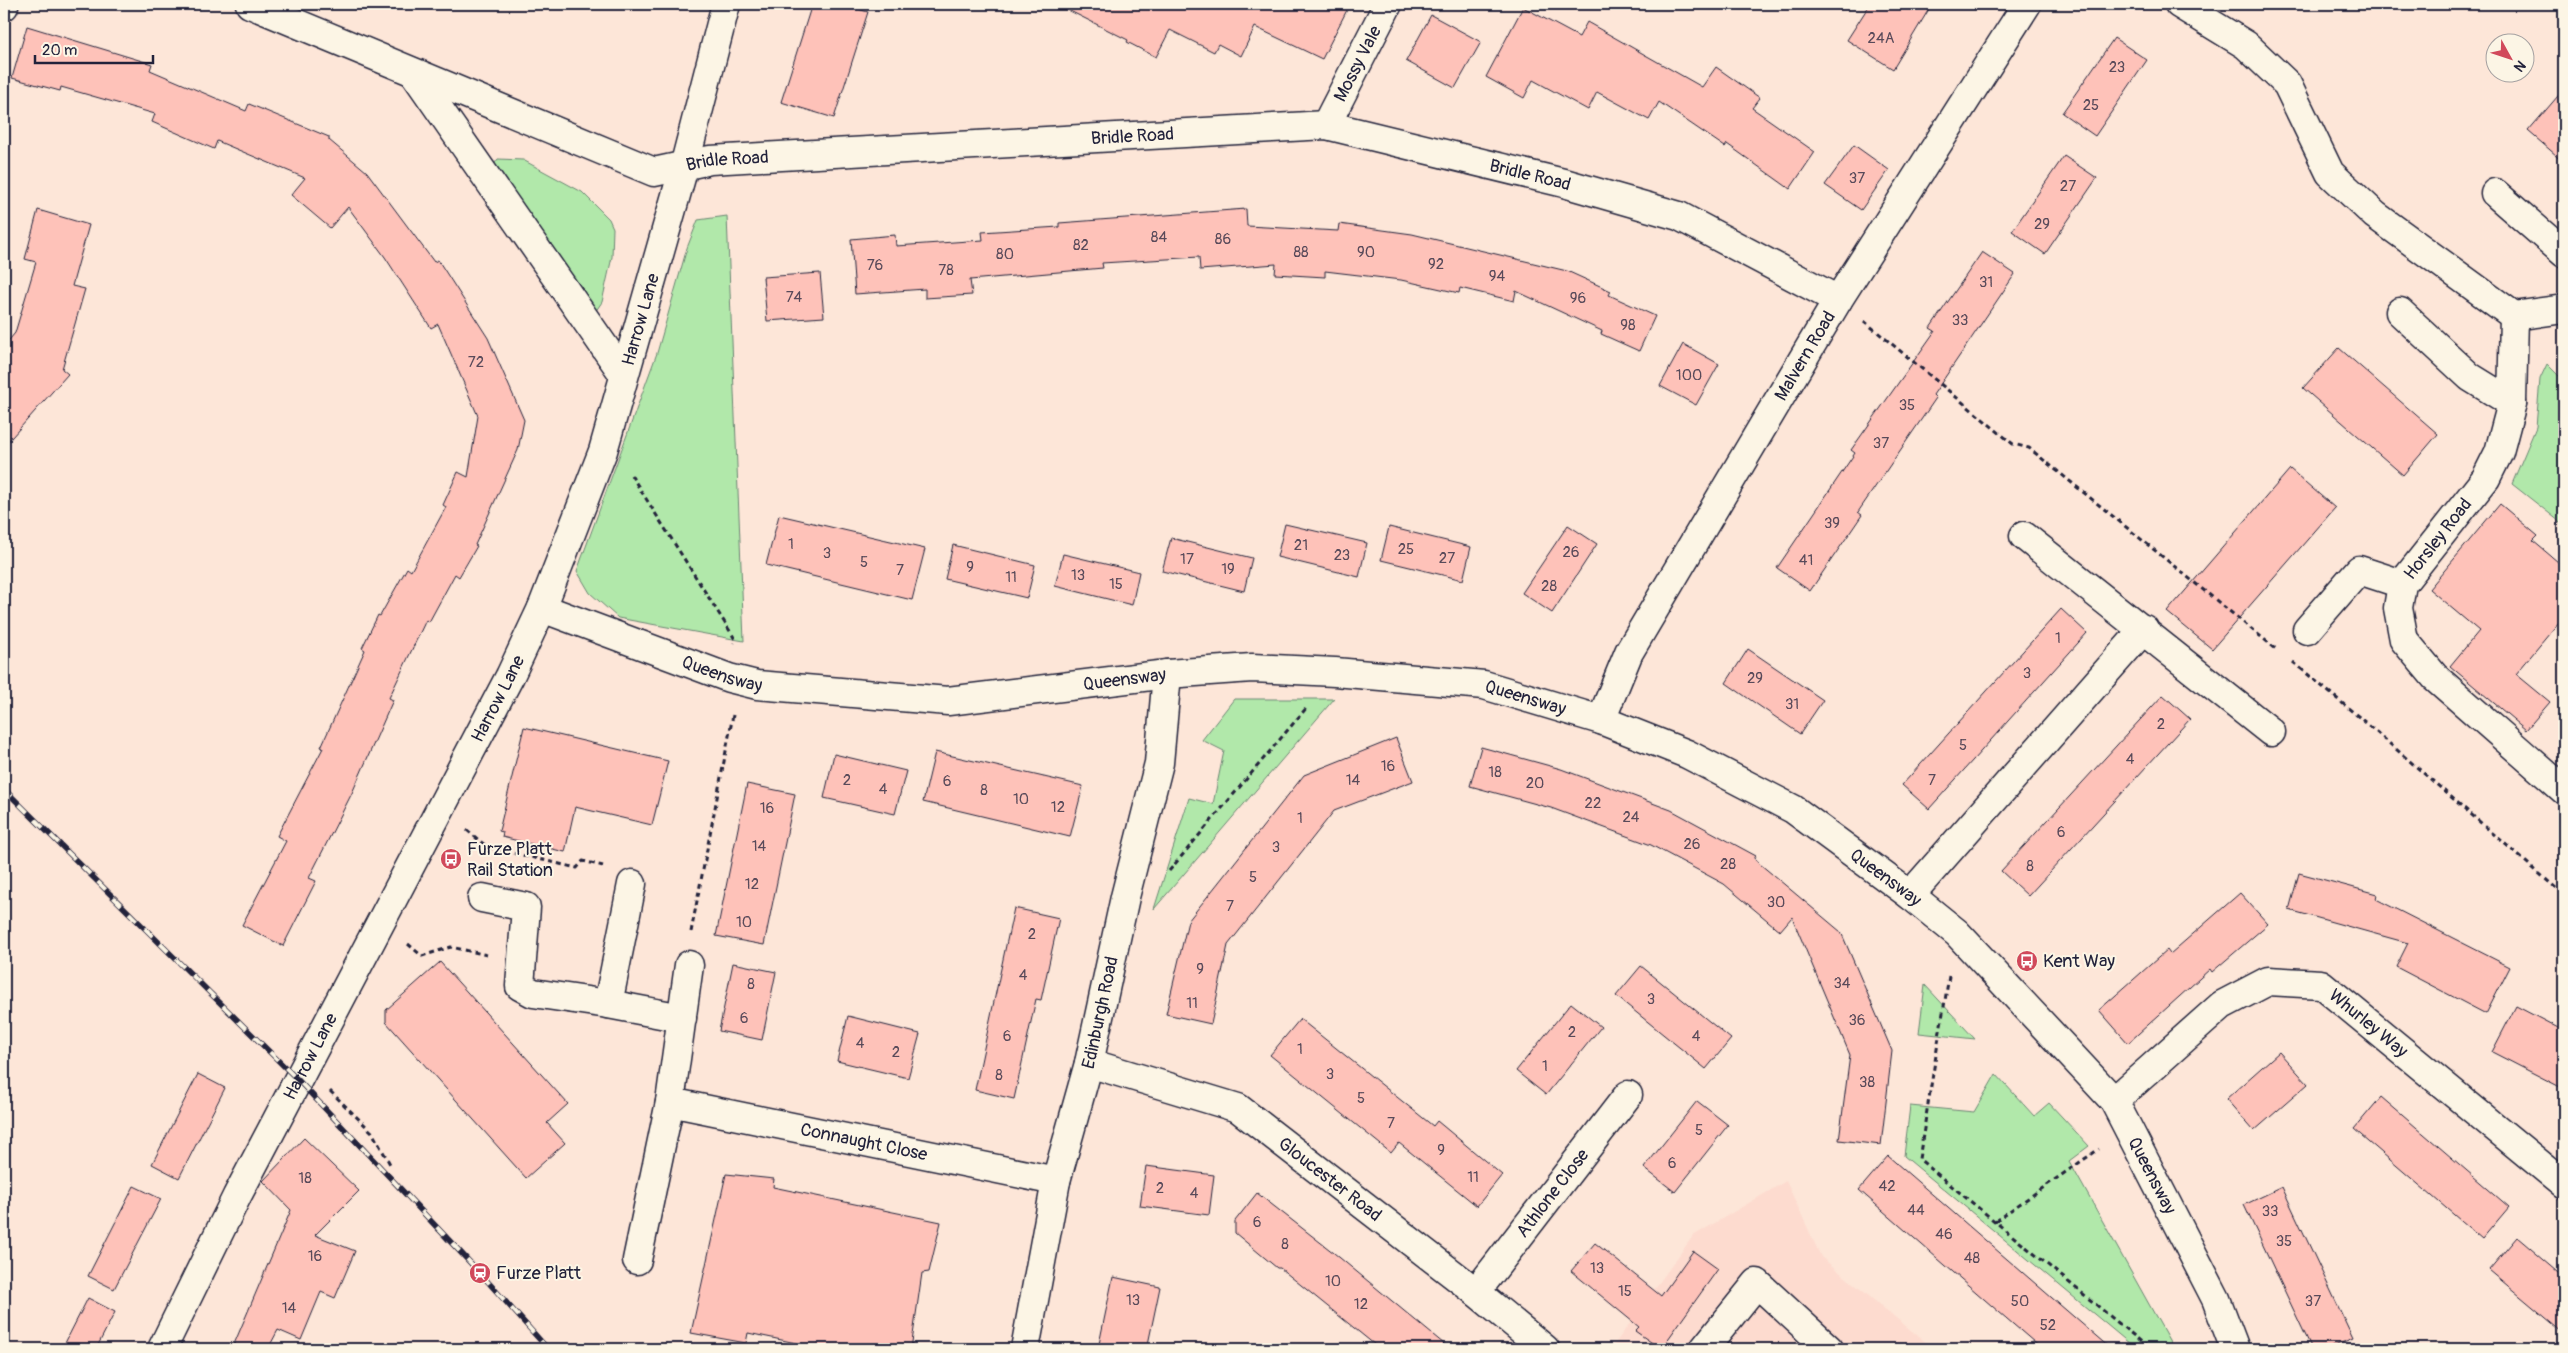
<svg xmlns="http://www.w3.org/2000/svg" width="2568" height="1353" viewBox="0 0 2568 1353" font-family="Pangolin,sans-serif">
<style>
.built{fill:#fddbcf}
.green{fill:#b1e8aa;stroke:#6a8572}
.building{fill:#fec2b9;stroke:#22223b}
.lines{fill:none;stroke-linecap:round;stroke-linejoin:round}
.minor-casing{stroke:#22223b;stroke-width:31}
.path{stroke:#22223b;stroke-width:3;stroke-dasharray:5 4;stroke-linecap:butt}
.minor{stroke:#fcf5e5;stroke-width:28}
.rail-casing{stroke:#22223b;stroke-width:5.5}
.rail{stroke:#fcf5e5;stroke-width:4;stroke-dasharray:11;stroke-linecap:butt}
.labels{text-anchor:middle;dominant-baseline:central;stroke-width:4;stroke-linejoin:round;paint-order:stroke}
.number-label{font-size:15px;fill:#594a5a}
.street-label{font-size:18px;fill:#22223b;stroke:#fcf5e5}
.poi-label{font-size:18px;fill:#22223b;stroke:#fcf5e5;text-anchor:start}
</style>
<rect width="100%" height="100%" fill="#fde6d8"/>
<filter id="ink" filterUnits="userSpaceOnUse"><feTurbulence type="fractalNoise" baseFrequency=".02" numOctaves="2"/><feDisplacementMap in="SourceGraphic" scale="10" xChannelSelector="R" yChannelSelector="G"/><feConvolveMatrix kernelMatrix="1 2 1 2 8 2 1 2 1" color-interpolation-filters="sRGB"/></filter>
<g filter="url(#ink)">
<path class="built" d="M1786,1181L1821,1257L1934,1349H1611L1693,1236Z"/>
<path class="green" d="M498,159L523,160L582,192L609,219L613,228L612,257L602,302L591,318L489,171Z
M727,216L744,641L618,618L590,593L577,571L657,353L687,248L698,220Z
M2547,364L2564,381V525L2512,484L2536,427L2540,379Z
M1234,699H1334L1154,909L1189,798L1213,804L1224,751L1202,740Z
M1925,985L1975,1039L1919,1033Z
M1996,1074L2034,1116L2049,1103L2089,1146L2069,1161L2174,1349H2136L1904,1156L1910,1106L1974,1112Z"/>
<path class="building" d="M812,4H841L868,12L834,118L781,102Z
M1056,4H1350L1322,59L1255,27L1241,56L1218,44L1214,52L1170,30L1156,57L1127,42L1128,40Z
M1870,4H1932L1893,69L1847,40Z
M1523,7L1579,37L1587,22L1702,87L1716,67L1760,98L1752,108L1815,152L1790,189L1727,144L1725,147L1659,102L1649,120L1597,92L1588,110L1533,80L1524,98L1486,77Z
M1431,15L1481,42L1455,88L1406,61Z
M27,26L152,64L150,70L246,111L249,104L329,137V140L367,172L434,262L438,260L488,338L524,420L518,450L475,545L477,546L459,577L455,574L429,622L426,620L389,698L393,700L352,793L309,878L316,881L283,946L242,925L286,841L277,836L323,748L321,747L365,650L362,648L378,615L380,616L407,568L411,571L446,507L443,505L458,472L468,477L478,416L438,324L431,328L385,257L348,207L330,228L291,195L305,178L217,141L214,149L152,122L155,114L61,87L60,91L12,78Z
M2114,38L2147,60L2095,136L2062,113Z
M2564,89V162L2528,131Z
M1854,145L1889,170L1861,210L1825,185Z
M2064,156L2097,178L2045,254L2012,231Z
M1246,209L1247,226L1338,231L1339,224L1412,234L1567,271L1611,291L1609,295L1655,316L1639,351L1601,334L1602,331L1516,291L1514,301L1460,288L1459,293L1401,280L1325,271V277L1275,274L1276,264L1200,270L1199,257L1102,263L1103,268L970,280L972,295L925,298V289L855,294L851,239L895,235L896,246L983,240L982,232L1059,227V223Z
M38,210L89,225L72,286L85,289L62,369L68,374L4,446V346L15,333L36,262L25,259Z
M1982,252L2015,274L1933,395L1936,398L1858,512L1862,515L1810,591L1777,568L1855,453L1851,450L1935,331L1930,328Z
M820,273L824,317L767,321L763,277Z
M1683,344L1719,364L1696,405L1660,386Z
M2339,348L2438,434L2403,475L2303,388Z
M2290,469L2335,508L2212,649L2167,612Z
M2500,504L2538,536L2533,541L2564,567V616L2516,674L2550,702L2526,730L2450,666L2479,631L2429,589Z
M779,515L925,549L912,600L766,565Z
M1285,524L1367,543L1359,577L1277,557Z
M1568,525L1597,544L1552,613L1522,593Z
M1389,527L1471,547L1463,580L1381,560Z
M1171,538L1252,558L1244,591L1162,571Z
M953,545L1035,565L1027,598L945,579Z
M1063,554L1139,572L1132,605L1055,586Z
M2061,609L2087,633L1929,809L1902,785Z
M1748,649L1823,700L1800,734L1726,683Z
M2163,695L2190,719L2028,896L2001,871Z
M524,727L668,761L652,825L575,807L565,852L502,837L503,832L499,831Z
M1396,738L1413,781L1334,811L1228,945L1211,1024L1166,1014L1188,921L1304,775Z
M1481,747L1561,769L1671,810L1756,856L1754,859L1841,932L1892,1051L1881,1145L1839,1140L1850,1055L1792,917L1780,931L1724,884L1651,845L1551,808L1470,786Z
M935,752L1083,786L1070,837L923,802Z
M834,754L906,771L895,814L824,798Z
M747,784L795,794L764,945L716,936Z
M2299,873L2377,894L2376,899L2510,967L2486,1014L2396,967L2408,943L2289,910Z
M2240,893L2268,924L2212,972L2210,969L2128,1043L2099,1010L2167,950L2170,954Z
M1014,908L1059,918L1041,1000L1036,999L1014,1099L975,1090Z
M440,962L568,1104L547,1123L565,1143L526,1178L386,1022V1010Z
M733,963L776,972L762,1040L719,1031Z
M1641,966L1731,1039L1706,1069L1616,996Z
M1571,1003L1601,1027L1546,1095L1516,1071Z
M2516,1006L2564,1031V1089L2492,1052Z
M848,1016L920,1034L908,1078L837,1061Z
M1300,1019L1433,1126L1437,1121L1502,1175L1477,1206L1399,1143L1391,1153L1270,1055Z
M2279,1052L2308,1084L2254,1131L2226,1099Z
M198,1074L225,1088L179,1178L152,1164Z
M2381,1097L2509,1207L2482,1239L2354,1129Z
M1697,1101L1728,1125L1675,1192L1644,1168Z
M304,1138L359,1191L315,1235L355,1251L335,1298L321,1292L301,1340L278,1330L268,1349H232L291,1210L263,1181Z
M1888,1156L2000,1253L2111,1349H2042L1992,1306L1859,1190Z
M1146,1166L1214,1175L1209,1215L1140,1206Z
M726,1174L774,1179L773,1187L941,1222L929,1272L922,1273L911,1349H825L748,1333L746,1343L691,1333Z
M134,1186L161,1199L114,1289L88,1276Z
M2282,1187L2353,1338L2327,1349H2312L2244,1205Z
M1257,1193L1334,1253L1450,1349H1380L1280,1268H1277L1235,1233V1221Z
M2517,1237L2564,1277V1333L2489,1270Z
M1595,1243L1661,1296L1693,1251L1718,1269L1661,1349L1635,1331L1639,1327L1571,1271Z
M1113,1277L1160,1287L1147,1349H1098Z
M88,1298L115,1312L96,1349H62Z"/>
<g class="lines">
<g class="minor-casing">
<g id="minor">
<path id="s1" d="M250,4L654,172L710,160L1326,125L1564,183L1679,216L1838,300"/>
<path d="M2179,4L2246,45L2287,84L2330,173L2375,215L2514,316"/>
<path d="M4,6V4"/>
<path d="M414,73L624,375"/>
<path id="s2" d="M1326,125L1388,4"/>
<path d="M2495,193L2564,253"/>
<path d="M2400,312L2470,377L2512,403"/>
<path d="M2514,316L2512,403L2499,452L2486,478L2402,584L2398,608L2404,640L2435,677L2564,790"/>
<path d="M2514,316L2564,309"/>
<path d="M2024,536L2271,732"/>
<path id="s3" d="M542,608L729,678L757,685L948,701L1167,674L1252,668L1335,672L1484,685L1601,720L1687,754L1793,809L1910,895L1957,933L2114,1101L2216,1299L2235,1349"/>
<path d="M2307,630L2359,570L2402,584"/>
<path id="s4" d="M1601,720L1629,652L1763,426L1838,300L2027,4"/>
<path d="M632,884L608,1004L682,1018"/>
<path d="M1910,895L2144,629"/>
<path d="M482,898L526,907L520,986L533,993L608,1004"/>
<path id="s5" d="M1089,1063L1238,1108L1476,1292L1545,1349"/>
<path id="s6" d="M2114,1101L2222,1005L2268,981L2321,984L2564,1184"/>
<path id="s7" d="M670,1102L1056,1181"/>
<path d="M637,1260L670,1102L689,965"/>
<path id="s8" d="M1476,1292L1628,1095"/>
<path id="s9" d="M162,1349L237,1196L510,676L542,608L603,451L684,167L726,4"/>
<path id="s10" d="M1025,1349L1056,1181L1089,1063L1125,897L1159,763L1167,674"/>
<path d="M1704,1349L1757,1283L1829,1349"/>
</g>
</g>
<path class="path" d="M1864,321L2013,444L2029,448L2276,649
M631,475L735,639L734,643
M2293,662L2359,717L2564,895
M467,830L487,847L577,868L583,861L603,866
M1169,871L1308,706
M691,932L733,715
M408,944L422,956L451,947L487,955
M1949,976L1919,1159L2150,1349
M330,1091L372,1132L390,1164
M1995,1221L2099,1149"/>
<use href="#minor" class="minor"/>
<g class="rail-casing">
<path id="rail" d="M4,789L298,1080L480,1273L548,1349"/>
</g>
<use href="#rail" class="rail"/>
</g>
</g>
<defs>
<g id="bus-disc" transform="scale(1.125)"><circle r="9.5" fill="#d1495b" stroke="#fcf5e5"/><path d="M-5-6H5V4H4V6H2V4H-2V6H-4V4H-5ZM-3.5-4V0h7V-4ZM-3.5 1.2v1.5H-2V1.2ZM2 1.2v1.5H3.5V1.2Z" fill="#fff"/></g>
<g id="station-disc" transform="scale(1.125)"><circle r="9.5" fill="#d1495b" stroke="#fcf5e5"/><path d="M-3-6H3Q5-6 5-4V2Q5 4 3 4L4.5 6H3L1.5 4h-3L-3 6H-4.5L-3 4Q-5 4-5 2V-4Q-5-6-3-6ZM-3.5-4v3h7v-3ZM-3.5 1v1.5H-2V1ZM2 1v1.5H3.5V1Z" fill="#fff"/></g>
</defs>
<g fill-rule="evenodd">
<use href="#bus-disc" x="451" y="859"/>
<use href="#bus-disc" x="2027" y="961"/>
<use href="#station-disc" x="480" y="1273"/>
</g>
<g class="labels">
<g class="number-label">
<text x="1881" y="38">24A</text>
<text x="2117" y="67">23</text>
<text x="2091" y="105">25</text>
<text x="1857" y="178">37</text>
<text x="2068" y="186">27</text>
<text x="2042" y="224">29</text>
<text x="1159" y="237">84</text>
<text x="1223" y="239">86</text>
<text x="1081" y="245">82</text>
<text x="1301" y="252">88</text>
<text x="1366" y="252">90</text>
<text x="1005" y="254">80</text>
<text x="1436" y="264">92</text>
<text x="875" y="265">76</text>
<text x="946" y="270">78</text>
<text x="1497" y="276">94</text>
<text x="1986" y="282">31</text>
<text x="794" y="297">74</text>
<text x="1578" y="298">96</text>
<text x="1960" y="320">33</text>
<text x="1628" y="325">98</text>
<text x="476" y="362">72</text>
<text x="1689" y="375">100</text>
<text x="1907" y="405">35</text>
<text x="1881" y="443">37</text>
<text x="1832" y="523">39</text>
<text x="791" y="544">1</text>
<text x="1301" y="545">21</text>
<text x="1406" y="549">25</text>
<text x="1571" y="552">26</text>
<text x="827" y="553">3</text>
<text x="1342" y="555">23</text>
<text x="1447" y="558">27</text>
<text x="1187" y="559">17</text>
<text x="1806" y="560">41</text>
<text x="864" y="562">5</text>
<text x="970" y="567">9</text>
<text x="1228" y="569">19</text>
<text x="900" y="570">7</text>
<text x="1078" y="575">13</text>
<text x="1011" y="577">11</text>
<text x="1116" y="584">15</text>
<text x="1549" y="586">28</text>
<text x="2058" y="638">1</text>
<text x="2027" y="673">3</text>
<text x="1755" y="678">29</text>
<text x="1792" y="704">31</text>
<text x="2161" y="724">2</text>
<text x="1963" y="745">5</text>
<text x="2130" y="759">4</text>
<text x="1388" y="766">16</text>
<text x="1495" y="772">18</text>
<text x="847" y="780">2</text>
<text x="1353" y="780">14</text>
<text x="1932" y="780">7</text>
<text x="947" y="781">6</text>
<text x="1535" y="783">20</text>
<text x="883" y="789">4</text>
<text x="984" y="790">8</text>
<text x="1021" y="799">10</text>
<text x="1593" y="803">22</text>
<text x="1058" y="807">12</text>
<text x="767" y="808">16</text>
<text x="1631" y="817">24</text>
<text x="1300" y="818">1</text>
<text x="2061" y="832">6</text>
<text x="1692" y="844">26</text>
<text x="759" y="846">14</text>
<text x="1276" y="847">3</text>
<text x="1728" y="864">28</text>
<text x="2030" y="866">8</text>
<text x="1253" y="877">5</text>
<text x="752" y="884">12</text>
<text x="1776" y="902">30</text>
<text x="1230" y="906">7</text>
<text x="744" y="922">10</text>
<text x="1032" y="934">2</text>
<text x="1200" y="969">9</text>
<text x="1023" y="975">4</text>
<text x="1842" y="983">34</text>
<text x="751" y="984">8</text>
<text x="1651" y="999">3</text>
<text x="1192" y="1003">11</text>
<text x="744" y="1018">6</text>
<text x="1857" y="1020">36</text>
<text x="1572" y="1032">2</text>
<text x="1007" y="1036">6</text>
<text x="1696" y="1036">4</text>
<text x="860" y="1043">4</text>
<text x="1300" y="1049">1</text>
<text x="896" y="1052">2</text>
<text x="1545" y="1066">1</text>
<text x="1330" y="1074">3</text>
<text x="999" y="1075">8</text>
<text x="1867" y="1082">38</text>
<text x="1361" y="1098">5</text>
<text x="1391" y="1123">7</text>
<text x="1699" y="1130">5</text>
<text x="1441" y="1150">9</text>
<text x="1672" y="1163">6</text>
<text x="1473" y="1177">11</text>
<text x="305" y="1178">18</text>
<text x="1887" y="1186">42</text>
<text x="1160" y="1188">2</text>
<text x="1194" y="1193">4</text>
<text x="1916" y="1210">44</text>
<text x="2270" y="1211">33</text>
<text x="1257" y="1222">6</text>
<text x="1944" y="1234">46</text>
<text x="2284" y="1241">35</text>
<text x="1285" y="1244">8</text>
<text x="315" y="1256">16</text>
<text x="1972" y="1258">48</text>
<text x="1597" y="1268">13</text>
<text x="1333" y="1281">10</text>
<text x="1625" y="1291">15</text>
<text x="1133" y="1300">13</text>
<text x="2020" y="1301">50</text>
<text x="2313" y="1301">37</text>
<text x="1361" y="1304">12</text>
<text x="289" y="1308">14</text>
<text x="2048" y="1325">52</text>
</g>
<g class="street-label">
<text stroke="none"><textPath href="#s2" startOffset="69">Mossy Vale</textPath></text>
<text stroke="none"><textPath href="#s1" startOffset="918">Bridle Road</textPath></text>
<text stroke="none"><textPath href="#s1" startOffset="512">Bridle Road</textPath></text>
<text stroke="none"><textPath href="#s1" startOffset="1322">Bridle Road</textPath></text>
<text stroke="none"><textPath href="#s9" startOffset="1138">Harrow Lane</textPath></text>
<text stroke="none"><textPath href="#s4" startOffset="418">Malvern Road</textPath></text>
<text transform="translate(2438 539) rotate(-52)">Horsley Road</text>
<text stroke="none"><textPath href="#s3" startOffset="192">Queensway</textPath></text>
<text stroke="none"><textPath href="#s3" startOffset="598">Queensway</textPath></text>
<text stroke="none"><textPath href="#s9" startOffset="732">Harrow Lane</textPath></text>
<text stroke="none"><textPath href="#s3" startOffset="1002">Queensway</textPath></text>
<text stroke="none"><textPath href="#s3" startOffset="1408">Queensway</textPath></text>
<text stroke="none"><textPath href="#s10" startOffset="345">Edinburgh Road</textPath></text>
<text stroke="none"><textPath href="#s6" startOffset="311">Whurley Way</textPath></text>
<text stroke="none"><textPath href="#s9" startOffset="328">Harrow Lane</textPath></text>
<text stroke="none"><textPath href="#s7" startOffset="198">Connaught Close</textPath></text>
<text stroke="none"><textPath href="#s3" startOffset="1812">Queensway</textPath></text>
<text stroke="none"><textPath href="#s5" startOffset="272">Gloucester Road</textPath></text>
<text stroke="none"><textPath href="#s8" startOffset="125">Athlone Close</textPath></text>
</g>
<g class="poi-label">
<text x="467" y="849">Furze Platt<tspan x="467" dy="21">Rail Station</tspan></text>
<text x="2043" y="961">Kent Way</text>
<text x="496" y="1273">Furze Platt</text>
</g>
</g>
<rect width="2568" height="1353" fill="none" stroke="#fcf5e5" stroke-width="20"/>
<rect x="10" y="10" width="2548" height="1333" fill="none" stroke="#22223b" stroke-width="2" filter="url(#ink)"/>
<g transform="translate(2510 58) rotate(130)"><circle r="24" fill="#fcf5e5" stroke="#a5a1a1"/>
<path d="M0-4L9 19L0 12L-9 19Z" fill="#d1495b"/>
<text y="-8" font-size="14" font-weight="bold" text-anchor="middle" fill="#22223b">N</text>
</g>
<path d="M35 55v8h118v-8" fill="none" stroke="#22223b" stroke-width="2.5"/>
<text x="42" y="55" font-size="15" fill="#22223b" stroke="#fcf5e5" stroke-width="4" paint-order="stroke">20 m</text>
</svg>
